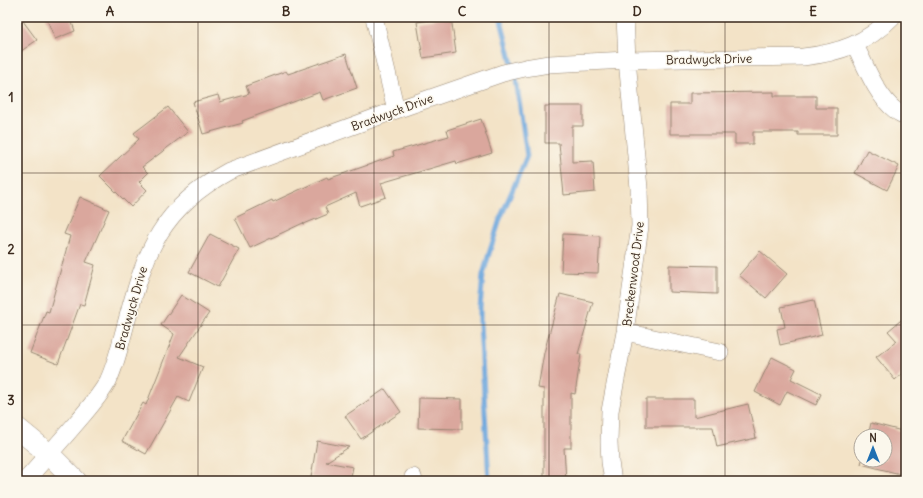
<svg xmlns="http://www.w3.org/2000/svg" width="923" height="498" viewBox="0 0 923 498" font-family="Delius,sans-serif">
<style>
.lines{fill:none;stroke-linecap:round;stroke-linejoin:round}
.stream{stroke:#6ea7dd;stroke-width:5}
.building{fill:#daa79d}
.minor-casing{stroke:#978672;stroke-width:18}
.tertiary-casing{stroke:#978672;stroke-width:22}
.minor{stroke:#fff;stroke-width:17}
.tertiary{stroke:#fff;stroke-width:21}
.grid{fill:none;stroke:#3b2a1e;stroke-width:1;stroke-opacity:0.55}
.labels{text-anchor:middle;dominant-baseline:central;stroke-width:3;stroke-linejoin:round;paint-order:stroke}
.street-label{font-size:12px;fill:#3b2a1e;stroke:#fbf7ec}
.neatline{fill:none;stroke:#3b2a1e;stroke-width:1.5}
.grid-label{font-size:13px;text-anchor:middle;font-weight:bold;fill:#3b2a1e}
</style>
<rect width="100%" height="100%" fill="#fbf7ec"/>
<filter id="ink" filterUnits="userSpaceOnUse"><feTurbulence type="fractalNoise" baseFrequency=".025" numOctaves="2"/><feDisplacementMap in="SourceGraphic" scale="8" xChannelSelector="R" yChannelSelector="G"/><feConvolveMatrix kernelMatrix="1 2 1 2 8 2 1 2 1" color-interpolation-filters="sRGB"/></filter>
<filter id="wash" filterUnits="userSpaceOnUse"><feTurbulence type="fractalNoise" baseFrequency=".012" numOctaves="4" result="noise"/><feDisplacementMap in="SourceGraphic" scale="16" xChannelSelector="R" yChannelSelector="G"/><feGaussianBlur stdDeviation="0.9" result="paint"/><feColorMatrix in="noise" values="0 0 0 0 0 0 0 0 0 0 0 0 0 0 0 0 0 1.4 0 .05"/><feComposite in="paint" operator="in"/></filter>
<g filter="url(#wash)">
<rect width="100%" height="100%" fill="#f3e3c7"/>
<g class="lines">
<path class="stream" d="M489,481L480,324V308L483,275L488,257L500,219L527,156L516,79L500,17"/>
</g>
<g id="blocks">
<path class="building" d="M17,17H20L37,40L17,54Z
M46,17H70L75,31L55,39Z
M451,17L456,53L423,58L417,22Z
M346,54L357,88L323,100L320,92L242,121L243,123L203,134L193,102L218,95L220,102L249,94L246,86L286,71L288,74Z
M774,92V96H816V108H837V135H798V132H753V144H735V134H670V104H690V93Z
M545,106H583V126H572V162L593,161L595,192L564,195L559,143H545Z
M168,107L188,132L142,167L148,173L139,182L147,190L131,207L100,176L139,139L134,133Z
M481,119L492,153L457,164L456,161L381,183L386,197L360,206L356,193L325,207L328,214L304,224L303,223L250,248L235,218L272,200L273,202L327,177L328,179L394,156L393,152L449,136L447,130Z
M867,150L899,166L887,190L855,173Z
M80,197L109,210L86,262L95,265L84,305L80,304L58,364L30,353L46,311L49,312L70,236L64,234Z
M210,234L239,249L218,287L189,272Z
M563,234L600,236L598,273L561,272Z
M760,251L787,274L766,298L739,275Z
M669,265L717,266V294L669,292Z
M560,294L593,302L578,354H581L575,394L571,393V448H564L566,481H544V389L538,388L544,353Z
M181,295L209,313L179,357L203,367L189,402L178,397L146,454L122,441L143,403L146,405L174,334L161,325Z
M814,300L822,335L780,345L777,329L785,327L781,307Z
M906,316V370L895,380L876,357L897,341L888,331Z
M772,357L796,369L791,379L821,394L816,405L787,391L780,405L755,392Z
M385,389L401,412L361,439L345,416Z
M419,398L462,399V429L418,428Z
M646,399H694V417L748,404L756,438L717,447L713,427H646Z
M871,423L906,432V450L900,474L861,464L862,460H885V436H868Z
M317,441L349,447L326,462L353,467L350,481H333L311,477Z"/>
</g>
</g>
<g filter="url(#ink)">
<use href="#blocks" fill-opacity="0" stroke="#978672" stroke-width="1"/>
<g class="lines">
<g class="minor-casing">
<path id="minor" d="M374,17L396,110
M855,45C865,65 877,96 895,110C898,113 902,114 906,117
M625,332L720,352
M413,477L414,481
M25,481C43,461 60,442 77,422C88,409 100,396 108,381C117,362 121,341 127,320C146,250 161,208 229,171L396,110L503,73L525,68L549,64L627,60L803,57C839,53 866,44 892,17
M613,481L610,462L609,442L610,411L625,332L640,226L639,188L627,60L625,17"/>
</g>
<g class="tertiary-casing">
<path id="tertiary" d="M17,428L49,454L76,481"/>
</g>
<use href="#minor" class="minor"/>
<use href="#tertiary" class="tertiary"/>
</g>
</g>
<path class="grid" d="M198,17V481M374,17V481M549,17V481M725,17V481M17,173H906M17,325H906"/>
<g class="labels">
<g class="street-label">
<text transform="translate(709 59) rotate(-1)">Bradwyck Drive</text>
<text transform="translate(392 112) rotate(-20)">Bradwyck Drive</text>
<text transform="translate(633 274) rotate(-83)">Breckenwood Drive</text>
<text transform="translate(131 308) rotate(-74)">Bradwyck Drive</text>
</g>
</g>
<rect width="923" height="498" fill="none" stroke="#fbf7ec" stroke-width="44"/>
<g transform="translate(873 448)"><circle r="19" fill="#fbf7ec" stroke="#aea59a"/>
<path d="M0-3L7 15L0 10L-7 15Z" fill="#1f6fb2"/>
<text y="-6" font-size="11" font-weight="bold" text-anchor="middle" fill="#3b2a1e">N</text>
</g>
<rect x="22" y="22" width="879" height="454" class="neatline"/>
<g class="grid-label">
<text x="110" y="16">A</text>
<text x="286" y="16">B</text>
<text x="462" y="16">C</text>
<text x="637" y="16">D</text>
<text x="813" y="16">E</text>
<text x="11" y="102">1</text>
<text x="11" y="254">2</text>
<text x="11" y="405">3</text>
</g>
</svg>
